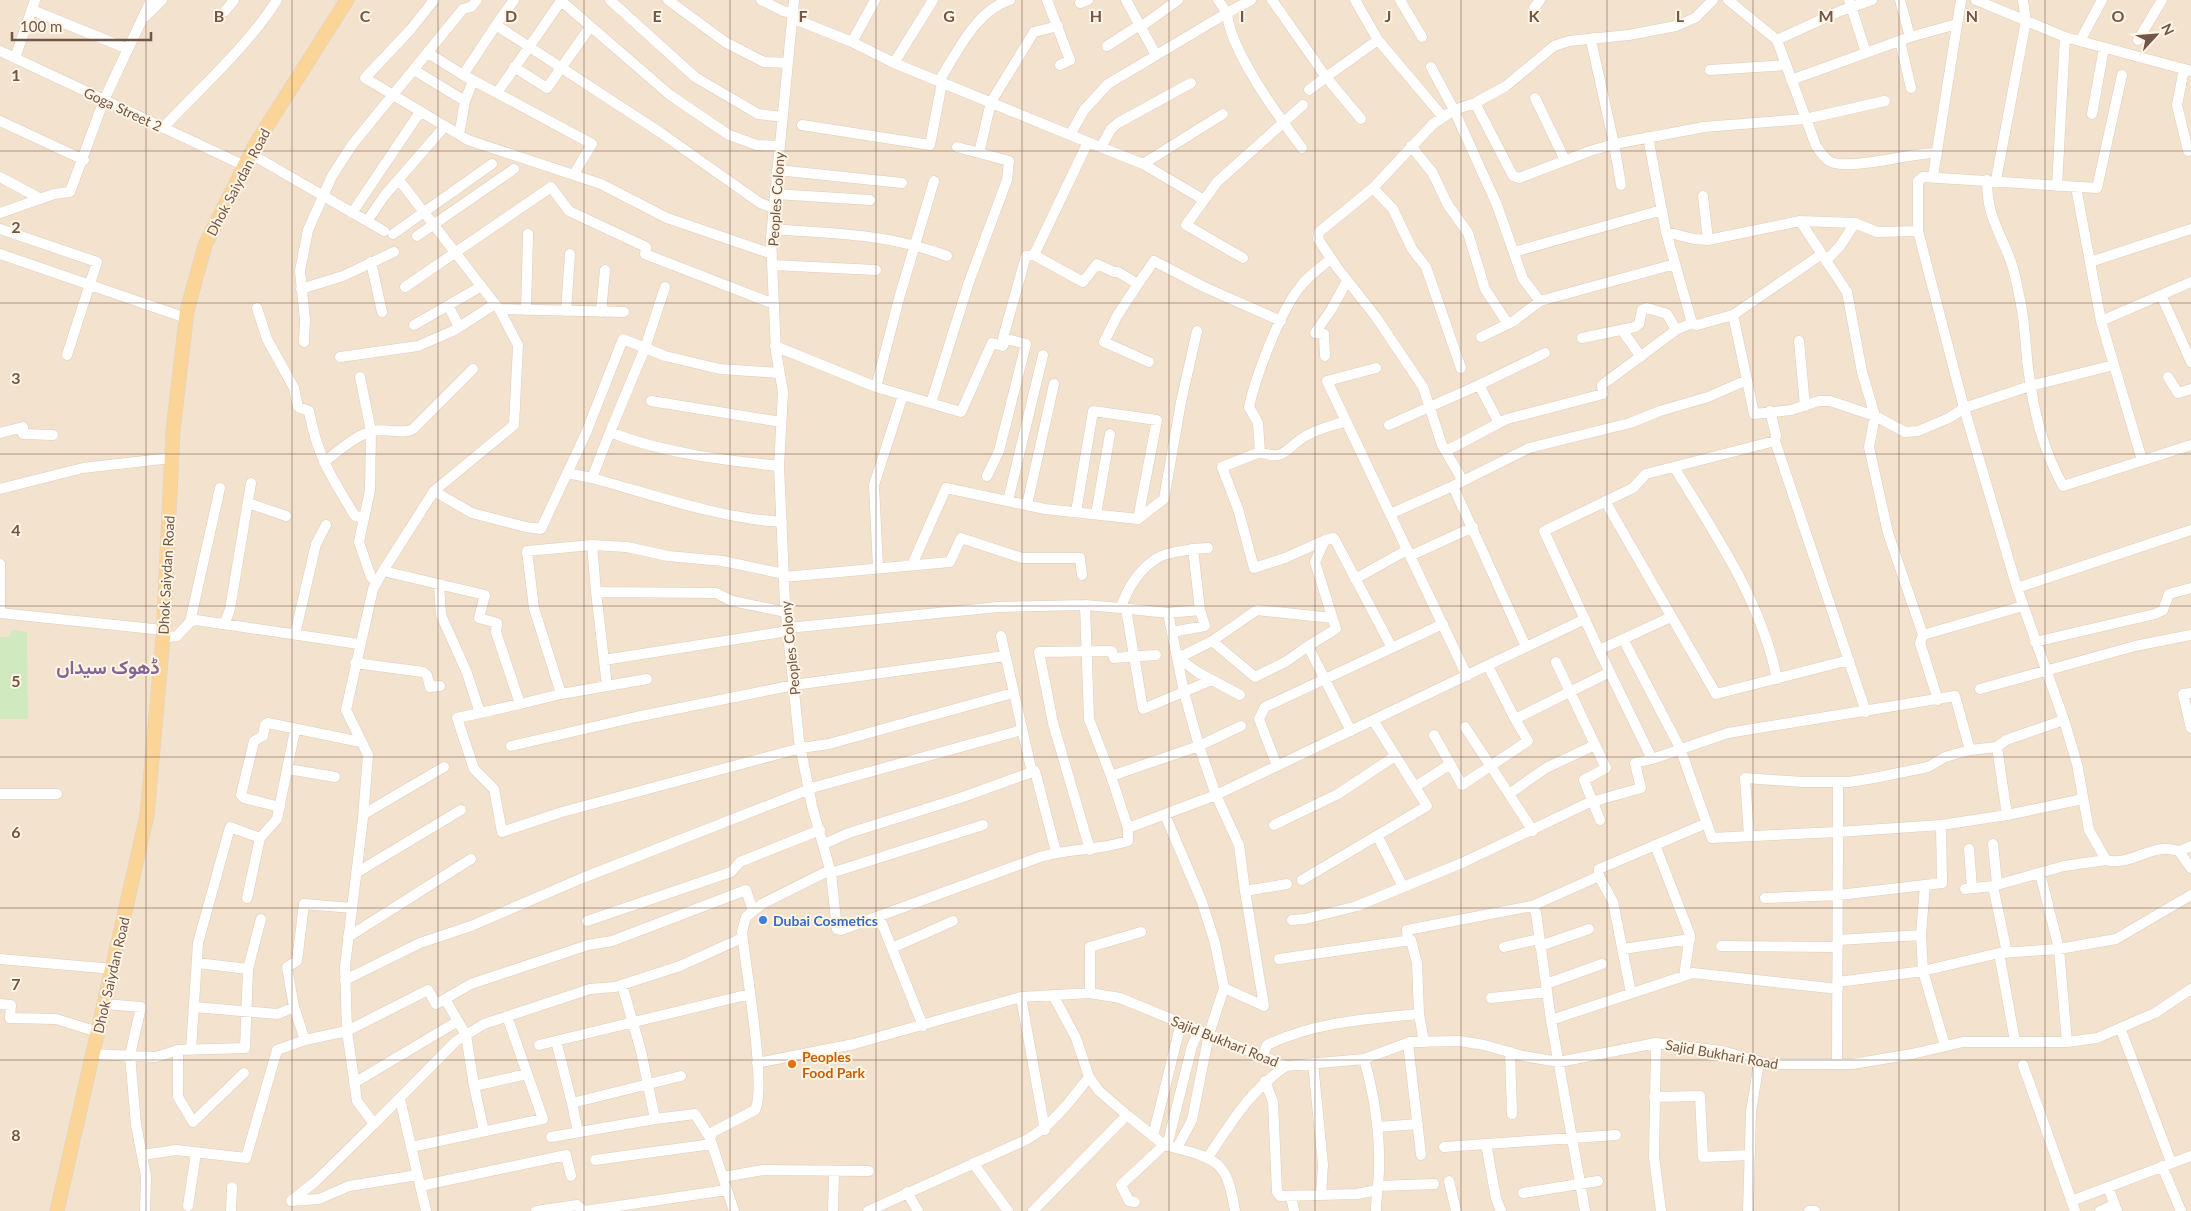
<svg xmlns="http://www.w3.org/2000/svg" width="2191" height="1211" viewBox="0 0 2191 1211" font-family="Lato,Vazirmatn,sans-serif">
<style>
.residential{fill:#f3e2ce}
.green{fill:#d0e9be}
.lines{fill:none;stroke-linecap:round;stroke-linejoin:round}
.minor-casing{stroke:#dfccbb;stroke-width:11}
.major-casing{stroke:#dad3cf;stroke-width:15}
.minor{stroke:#fff;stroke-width:10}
.major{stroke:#fbd597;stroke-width:14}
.grid{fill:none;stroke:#725647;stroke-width:1;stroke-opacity:0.55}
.shop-dot{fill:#3f7fe0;stroke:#fff5e5;stroke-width:2}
.food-dot{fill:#e8710a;stroke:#fff5e5;stroke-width:2}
.labels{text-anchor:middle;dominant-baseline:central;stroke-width:4;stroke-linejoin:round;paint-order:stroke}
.street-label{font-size:14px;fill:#725647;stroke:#fff5e5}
.shop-label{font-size:14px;font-weight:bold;fill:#366cbe;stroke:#fff5e5;text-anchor:start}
.food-label{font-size:14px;font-weight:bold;fill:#c56008;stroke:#fff5e5;text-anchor:start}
.district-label{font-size:19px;font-weight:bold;fill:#846395;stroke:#fff5e5}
.grid-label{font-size:16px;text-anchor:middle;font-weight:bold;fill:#725647;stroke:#fff5e5;stroke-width:4;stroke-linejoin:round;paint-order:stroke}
</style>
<rect width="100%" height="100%" fill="#fcf0df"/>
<path class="residential" d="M0,0H2191V1211H0Z"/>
<path class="green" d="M12,630L27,632L28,719H0V637H9Z"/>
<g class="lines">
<g class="minor-casing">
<path id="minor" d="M434,0L411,29L365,78L468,140L601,184L667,218L772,254
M514,0L496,25L661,133L760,203L774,208
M560,0L670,95L729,135L757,145L780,146
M610,0L695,77L758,114L783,117
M668,0L725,42L764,62L788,63
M761,0L783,11L793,13
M794,0L771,238L776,352L783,392L779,466L785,604L799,740L812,806L831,873L837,929L841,930L1040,857C1070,848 1097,851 1128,841V828L1216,795L1526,647
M875,0L852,42L894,63
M933,0L894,63L1070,135
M1047,0L1070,60L1060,65
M1126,0L1156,55
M1218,0L1227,13L1251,0
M1272,0L1326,77L1309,90
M1355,0L1378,40L1326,77L1361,119
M1400,0L1422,37
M1728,0L1777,40L1816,146C1820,151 1824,158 1829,161C1848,172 1913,152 1937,153
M1849,0L1866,53
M1900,0L1910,37
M1976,0L2065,37L2191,71
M561,1L497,93L592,144L574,174
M1080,3L1088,0
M1534,8L1540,0
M32,10L128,49
M225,11L234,0
M145,17L162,0
M792,18L852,42
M496,25L463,75L497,93
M1593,38L1592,45L1614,144L1621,185
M1378,40L1443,117
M1777,40L1840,11L1872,0
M2138,40L2162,0
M1900,41L1911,88
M2080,41L2102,0
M1107,46L1135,28L1142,26L1178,0
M0,51L245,166
M428,53L463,75
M15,58L35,0
M514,67L547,88L590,27
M1431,67L1454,110L1497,205L1523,279L1540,301L1675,264
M2184,69L2177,105L2188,151
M414,70L465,101L459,135
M1710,70L1786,65
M2122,75L2097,188L1923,177L1918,181V231L1964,408L2017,588L2064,720L2077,764L2089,830L2106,860C2125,866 2145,850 2163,849C2168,848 2174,850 2179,851L2191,868
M1791,80L1910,37L1957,24
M939,81C957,53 976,10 1010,0
M1535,98L1565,160
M465,101L473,81
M1475,103L1513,176L1519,178L1590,151L1614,144L1704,127L1805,119L1885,101
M2092,114L2104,48
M0,121L84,160
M802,125L930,145L942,83
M163,128C200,88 248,46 277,0
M1648,137L1666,232L1692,323L1697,325L1733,315L1747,380
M1088,142L1034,255L1083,282L1097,264L1114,272H1118L1138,284L1154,261L1204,287L1281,321
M1411,146L1432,172L1448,205L1468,233L1485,289L1508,324
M1101,147L1111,129L1118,123L1191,83
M979,153L991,102L1034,32L1058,26
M251,154L384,231
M1143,164L1223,114
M777,170L902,183
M1933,176L1961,0
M0,177L41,199
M399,180L499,309L518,345L514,425L434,491L383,571L485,595L479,618L497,623L496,632L520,704L561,694
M1987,180C1987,217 1999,229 2011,262C2015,273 2017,284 2019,295C2025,319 2025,343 2028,367C2033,409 2042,448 2063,486L2191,445
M1996,180L2026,21L2023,0
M2057,186L2065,37
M2076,187L2101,321L2142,460
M1373,188L1393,209L1412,249L1426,267L1461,368
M775,194L870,200
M1703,196L1708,240
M1204,200L1143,164L1070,135L1084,110L1108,84L1227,13C1230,51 1279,117 1302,148
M0,213L54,194L70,192L104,100L151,0
M352,213L420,112
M367,221L385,195L445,126
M1800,221L1847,292L1862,372L1875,416L1869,447L1888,533L1923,635L2023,606
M0,229L97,262L67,355
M772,229C834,234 887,233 947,256
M1666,232L1694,239L1708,240L1800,221L1855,223L1877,232L1918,231
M393,234L492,164
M417,236L514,169
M1514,252L1662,210
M0,254L186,318
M1243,258L1186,225L1217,182L1303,105
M1826,261L1840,246L1855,223
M371,262L382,312
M2090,262L2191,229
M772,265L876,270
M1138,284L1117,316L1104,342L1149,362
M405,287L551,187L569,211L646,247L645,254L774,304
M665,287L645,348L610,432C662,453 723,460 779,466
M301,289L343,276L394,252
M2161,295L2191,362
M449,307L459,327
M257,308L267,339L294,388L298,407L309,411C317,456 332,478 355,516L364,518
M499,309L624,312
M526,310L528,234
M566,311L570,254
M601,312L605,270
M1733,315L1822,254
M2101,321L2191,282
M414,325L480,287
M1622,330L1641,357
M1481,337L1514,321L1540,301
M1582,338L1635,327L1639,324L1642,310L1647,308L1667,314L1676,330
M1799,341L1805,406
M304,342L305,320L300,271L308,230L332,176L352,145L463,9L471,7L477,0
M775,346L876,387L900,295L934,181
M1545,353L1479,385L1499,423L1507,419L1603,394L1602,385L1676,330L1692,323
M1325,356L1324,334L1315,333L1331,310L1347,281
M340,357L418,346L453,331L495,304
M1376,368L1327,381L1467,676
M360,377L371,431L370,490L359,542L371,577L377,581
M2168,377L2178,393L2191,389
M876,387L903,395L874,485L878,568
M903,395L961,412L992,343L1003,346V338L1026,256L1034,255
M651,401L781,422
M931,403L969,282L1007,180L1009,161L957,147
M1770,411L1776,435L1775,441
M1389,425L1479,385
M0,433L23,427V434L53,435
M1446,451L1499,423
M1260,452L1258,423L1249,407C1256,375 1280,312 1300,287C1308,276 1321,268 1331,258
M324,462C338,452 356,434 374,431C386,428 403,435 413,429L473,369
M1674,467C1715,534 1761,600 1777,679
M567,473L592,478L610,432
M987,476L999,451L1026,344L1003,338
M592,478C654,495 718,518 782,522
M1463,481L1442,445L1423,387L1376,317L1336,266L1318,239L1319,232L1373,188L1433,124L1454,110L1475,103L1506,86L1554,46L1569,41L1629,35L1676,26L1695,18L1713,0
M0,489L83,468L171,458
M434,491L472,513L526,527L541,529L586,433L623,339L665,356L720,369L779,373
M1008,501L1043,355
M1605,501L1716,694L1849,660
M248,503L286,516
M1027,505L1054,384
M1076,512L1093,411L1157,420L1138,519
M1096,514L1110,434
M1390,514L1453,486
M1325,540L1285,558L1254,568L1238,509L1222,467L1260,452C1283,461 1285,450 1301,439C1313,430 1332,426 1346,421
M592,545L596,592L716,593L732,601L786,612
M1410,556L1473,527
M0,564V613
M912,565L946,488L1045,509L1138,519L1164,499L1181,402L1197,331
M383,571L373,589L346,710L368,755L363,818L345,966L347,1031L357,1101L374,1124L456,1041L484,1024L590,989L615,987L680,966L742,938
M784,577L950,562L961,538L1022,558H1080L1082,575
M1355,579L1407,550
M439,584L441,615L467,673L480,713L520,704
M2017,588L2191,530
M596,592L607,686
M1126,609L1143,709L1212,680
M1200,610L1193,549L1208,548
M0,613L163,630
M1168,613L1121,608C1127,588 1141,566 1161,556C1170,552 1183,551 1193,549
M1585,619L1526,647L1453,486L1529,448L1630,423L1660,411L1708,397L1747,380L1754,414L1791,410L1819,401H1830L1875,416L1905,432L1918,431L1949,418L1964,408L2030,386L2114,365
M190,622L220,488
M225,623L230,609L251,483
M788,628L998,607L1085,605
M1172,632L1205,626L1200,610L1168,613L1184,692L1199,746L1216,795L1239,845L1245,891
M295,634L316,544L326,525
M1923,635L1920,643L1938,700
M1001,636L1031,768L1035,771L1056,852
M163,638L177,636L190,622L196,620L359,644
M1623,639L1671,617
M1212,641L1178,658L1199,673L1240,695
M2035,642L2155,614L2163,610L2169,594L2191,588
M1308,646L1287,661L1255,677L1212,641L1257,610L1332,618
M1599,650L1544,531L1633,488L1646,474L1775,441L1866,712
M604,660L788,631
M1556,662L1606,768L1584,780L1600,820
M355,663L423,672L427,675L430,687L440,686
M1488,666L1515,719L1610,672
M647,679L561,694L534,608L527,551L592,545L627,547L668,556L723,561L784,574
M1980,689L2135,646L2191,635
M2191,693L2183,694L2191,728
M480,713L457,718L474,769L494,789L502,832L562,812L801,748L829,744L1013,693
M1465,727L1509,794
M1351,731L1308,646L1336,629L1315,562L1325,540L1334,538L1392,648
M1434,735L1462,785L1528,741L1515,719
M511,746L636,717L794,685L1005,656
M1997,747L2007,815
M1277,766L1259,719L1265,707L1443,624
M288,769L335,777
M1111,776L1089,719L1085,605L1121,608
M1838,782V832L1941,825L2007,815L2083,799
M1415,787L1450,764
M0,794H57
M280,807L244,798L241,795L254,741L263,736L265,725L268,723L361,742
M364,814L444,767
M1165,815L1202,902L1215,943L1224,988L1209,1034L1192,1120L1177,1148
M1274,825L1338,794L1395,756
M1128,828L1111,776L1199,746L1241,726
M1533,831L1509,794L1546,768L1595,745
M1749,836L1745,778L1803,782H1849L1874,778L1928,767L1945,757L1970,750L1997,747L2006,740L2064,720
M1378,837L1403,887
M260,838L277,819L295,730
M824,844L849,833L960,798L1035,771
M1993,844L1997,884
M1655,845L1690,935L1684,976
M1969,849L1972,888
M1090,850L1053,723L1039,652L1112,651L1114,658L1156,655
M2179,851L2191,846
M356,873L461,810
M831,873L983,825
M2040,873L2059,949L2067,1042
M1599,876V869L1707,823
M1302,880L1427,806L1373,720
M1925,885L1921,935L1923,971L1945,1046
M1993,886L2007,953
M1965,889L1993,886L2064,866L2106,860
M1765,898L1839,895L1942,883L1941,825
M879,916L923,1026
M1292,920L1305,919L1357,906L1462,863L1588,803L1641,788L1635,763L1652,759
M587,921L731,872L740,862L820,830
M348,937L471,859
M1838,940L1921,935
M1408,941L1407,930L1532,906
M1540,946L1589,929
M1721,946L1838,947
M1504,947L1539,939
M892,948L953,921
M1623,949L1690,939
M1999,953L2059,949L2116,939L2191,895
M0,959L113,969
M1279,959L1411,940L1417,963L1419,1014
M197,963L248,969
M345,980L420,943L471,926L580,879L815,787L1022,730
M1838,982L1923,971L1999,953L2015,1041
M1546,984L1602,964
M622,985L641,1051L655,1119L695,1114L710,1138L734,1211
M1224,988L1264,1006L1245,891L1287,884
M1090,993V947L1141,932
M1021,997L1045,1130
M1491,998L1547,992
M0,1004L11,1005L10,1018L56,1019L98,1032
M105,1004L141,1007L130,1055L136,1125L146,1176L145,1211
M194,1007L278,1014L294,1007L305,1040L347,1031L428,990L436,1004L445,999
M294,1007L287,967L297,961L304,904L352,908
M1551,1020L1536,913L1532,906L1599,876L1613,902L1631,993
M2121,1030L2171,1162
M556,1041L572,1103L681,1076
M1408,1043L1421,1155
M1656,1043L1654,1157L1661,1211
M539,1045L750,994
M178,1050V1097L193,1122L244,1073
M191,1050L198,943L230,827L260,838L247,898
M1510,1052L1512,1114
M93,1054L156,1057L178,1050L245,1048L248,969L261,919
M1263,1056L1267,1045C1315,1022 1367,1019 1419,1014L1424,1042
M1364,1059C1374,1094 1380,1132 1379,1169C1379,1183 1376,1197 1376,1211
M757,1063L854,1044L1021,997L1090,993L1120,998L1286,1066L1364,1059L1410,1042L1460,1041L1484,1045L1523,1056L1559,1062L1656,1043L1722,1051L1768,1064H1853L1912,1054L1963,1042H2067L2097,1038L2155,1013L2191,989
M1313,1063L1323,1165L1321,1195
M1837,1064L1838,832L1712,838L1680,748L1623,639L1599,650L1652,759L1728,733L1955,696L1970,750
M2023,1065L2075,1211
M1265,1081L1273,1102L1277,1192L1280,1196L1357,1194L1377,1190
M354,1083L458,1021
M474,1086L466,1035L445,999L471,984L588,945L612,941L746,890L753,911
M1654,1097L1700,1096L1703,1157L1750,1155
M400,1099L426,1211
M572,1103L578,1132
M1127,1115L1164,1145L1121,1185L1129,1201L1135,1202
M374,1124L316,1181L291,1201L319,1199L349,1186L418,1175
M1377,1127L1418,1124
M484,1131L474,1086L527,1074
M1153,1136L1181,1023
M551,1137L655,1119
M710,1138L713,1132L755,1110C767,1088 745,964 742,932L746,917L762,904L830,870
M1486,1144L1616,1135
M1167,1146L1192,1046L1199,1030
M411,1147L543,1119L507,1016
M1172,1147C1218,1159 1227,1161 1235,1211
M1444,1147L1486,1144L1496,1198L1501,1211
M143,1155L176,1150L246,1158L277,1050L305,1040
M1208,1157C1234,1119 1248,1093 1286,1066
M595,1160L712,1144
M973,1163L1008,1211
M2162,1166L2181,1211
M723,1177L763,1170L869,1171
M1449,1181L1456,1211
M420,1186L566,1155L571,1176
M1378,1186L1434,1184
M2108,1187L2117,1211
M907,1192L918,1211
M1523,1193L1598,1181
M1291,1196L1294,1211
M2071,1201L2191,1156
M188,1206L196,1153
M231,1211L232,1187
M536,1211L577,1205L584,1211L727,1190
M833,1211L834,1171
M868,1211L1026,1140C1053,1125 1070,1101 1089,1077
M1033,1211L1127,1115L1099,1091L1089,1077L1076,1038L1053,995
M1585,1211L1551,1020L1693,973L1838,989
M1748,1211L1751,1112L1759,1062
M1809,1211H1815
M2100,1211L2114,1205"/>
</g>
<g class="major-casing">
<path id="major" d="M57,1211L147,815L163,638L173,431L187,311L205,245L255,145L347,0"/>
</g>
<use href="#minor" class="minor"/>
<use href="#major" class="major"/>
</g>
<path class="grid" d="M146,0V1211M292,0V1211M438,0V1211M584,0V1211M730,0V1211M876,0V1211M1022,0V1211M1169,0V1211M1315,0V1211M1461,0V1211M1607,0V1211M1753,0V1211M1899,0V1211M2045,0V1211M0,151H2191M0,303H2191M0,454H2191M0,606H2191M0,757H2191M0,908H2191M0,1060H2191"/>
<circle class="shop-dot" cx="763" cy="920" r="5"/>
<circle class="food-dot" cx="792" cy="1064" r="5"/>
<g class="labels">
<g class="street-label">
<text transform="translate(123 109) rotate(25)">Goga Street 2</text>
<text transform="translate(238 182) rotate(-62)">Dhok Saiydan Road</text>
<text transform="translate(776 199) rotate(-86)">Peoples Colony</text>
<text transform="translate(166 575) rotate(-87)">Dhok Saiydan Road</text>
<text transform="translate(790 648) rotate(-96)">Peoples Colony</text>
<text transform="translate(111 975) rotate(-77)">Dhok Saiydan Road</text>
<text transform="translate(1225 1041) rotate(22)">Sajid Bukhari Road</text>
<text transform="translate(1722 1054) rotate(10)">Sajid Bukhari Road</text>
</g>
<g class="shop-label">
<text x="773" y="920">Dubai Cosmetics</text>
</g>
<g class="food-label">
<text x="802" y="1056">Peoples<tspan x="802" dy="16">Food Park</tspan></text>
</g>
<g class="district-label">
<text x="108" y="666">ڈھوک سیداں</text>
</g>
</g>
<g class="grid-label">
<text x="219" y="22">B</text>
<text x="365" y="22">C</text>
<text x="511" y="22">D</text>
<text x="657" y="22">E</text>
<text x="803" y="22">F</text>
<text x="949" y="22">G</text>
<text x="1096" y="22">H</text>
<text x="1242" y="22">I</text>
<text x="1388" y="22">J</text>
<text x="1534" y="22">K</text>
<text x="1680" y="22">L</text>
<text x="1826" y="22">M</text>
<text x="1972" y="22">N</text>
<text x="2118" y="22">O</text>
<text x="16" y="81">1</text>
<text x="16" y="233">2</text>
<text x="16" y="384">3</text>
<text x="16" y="536">4</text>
<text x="16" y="687">5</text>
<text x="16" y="838">6</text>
<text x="16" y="990">7</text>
<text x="16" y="1141">8</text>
</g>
<g transform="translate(2156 35) rotate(64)" stroke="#fff5e5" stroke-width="4" paint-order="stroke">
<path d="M0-4L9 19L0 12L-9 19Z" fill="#725647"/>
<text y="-8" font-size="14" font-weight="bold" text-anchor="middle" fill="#725647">N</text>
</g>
<path d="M12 32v8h139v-8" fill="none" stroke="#725647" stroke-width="2.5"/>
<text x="20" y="32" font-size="15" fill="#725647" stroke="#fff5e5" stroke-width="4" paint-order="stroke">100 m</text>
</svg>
